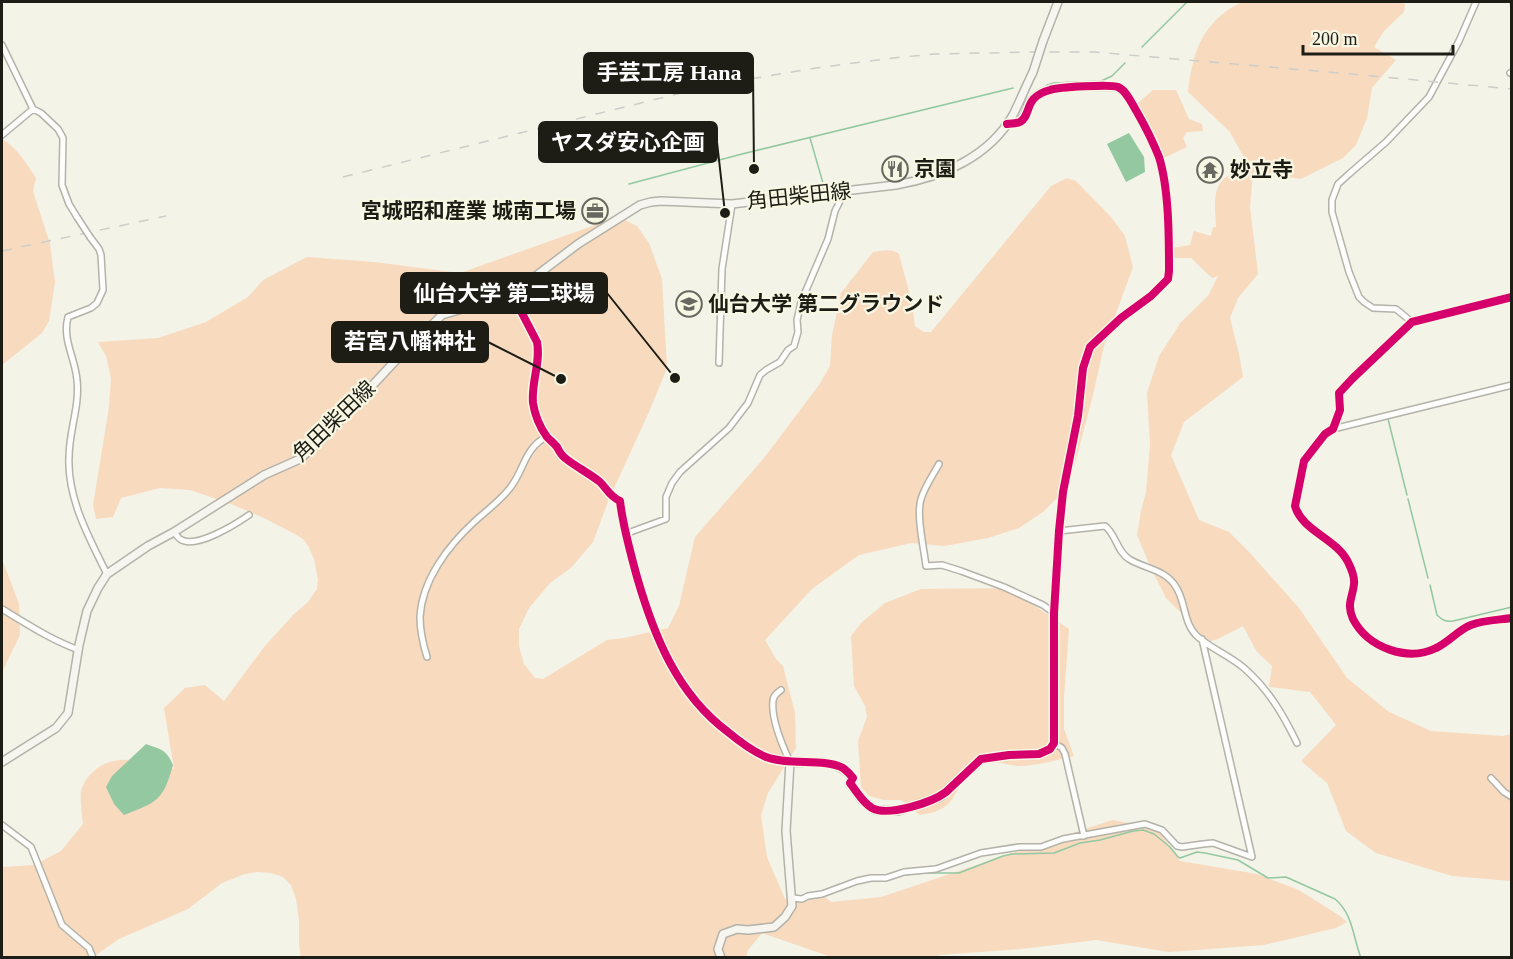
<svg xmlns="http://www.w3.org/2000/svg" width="1513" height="959" viewBox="0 0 1513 959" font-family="'Times New Roman','Noto Sans JP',serif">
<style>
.green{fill:#f8dabf}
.water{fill:#93c8a1}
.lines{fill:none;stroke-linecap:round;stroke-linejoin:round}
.stream{stroke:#93c8a1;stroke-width:1.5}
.street-casing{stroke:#b3b3aa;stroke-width:8}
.secondary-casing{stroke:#b3b3aa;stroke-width:10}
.street{stroke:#fdfdfc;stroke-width:5}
.secondary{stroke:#f6f5f0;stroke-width:7}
.rail{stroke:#cdcdca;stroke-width:1.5;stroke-dasharray:10 10;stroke-linecap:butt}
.street-bridge-casing{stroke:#b3b3aa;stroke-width:8;stroke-linecap:butt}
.secondary-bridge-casing{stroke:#b3b3aa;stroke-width:10;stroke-linecap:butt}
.street-bridge{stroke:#fdfdfc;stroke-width:5}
.secondary-bridge{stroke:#f6f5f0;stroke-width:7}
.cycleway-casing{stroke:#f8f7e3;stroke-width:11}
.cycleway{stroke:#d6006c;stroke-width:8}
.labels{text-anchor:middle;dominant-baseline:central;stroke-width:4.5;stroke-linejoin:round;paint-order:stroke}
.poi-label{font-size:21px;font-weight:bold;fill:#1d1d16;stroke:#f8f7e3;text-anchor:start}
.street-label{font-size:21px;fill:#1d1d16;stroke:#f8f7e3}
.leader{fill:none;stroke:#1d1d16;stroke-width:2}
.callout-dot{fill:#1d1d16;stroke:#f8f7e3;stroke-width:2}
.callout{fill:#1d1d16;stroke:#1d1d16;stroke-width:2}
.callout-label{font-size:22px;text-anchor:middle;font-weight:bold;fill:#fff}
</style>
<rect width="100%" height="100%" fill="#f3f3e8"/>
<path class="green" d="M1243,2H1401L1405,4L1404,12L1384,31L1374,47L1396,60L1372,88L1367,118L1356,145L1343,158L1301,179L1253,172L1250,207L1258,274L1238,298L1230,318L1239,354L1243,377L1184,422L1171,455L1199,520L1229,532L1251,554L1299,608L1347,678L1389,712L1431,731L1503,736L1511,734V881L1452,876L1376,853L1346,831L1327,783L1301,761L1336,725L1310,692L1269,687L1272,666L1257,652L1243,626L1218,639L1202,644L1189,621L1166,598L1150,566L1137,535L1141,511L1146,492L1150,445L1147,393L1159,356L1181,322L1208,296L1218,276L1212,278L1191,258H1175L1173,248L1190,245L1194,231L1211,236L1213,227H1216C1215,205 1210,178 1238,172C1243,172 1248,172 1252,172L1230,132L1188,92C1189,83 1190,73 1193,63C1199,36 1217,12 1243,2Z
M1153,90H1176L1189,119L1202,124L1203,131L1187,132L1183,138L1187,147L1164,158L1138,103Z
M2,140C14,143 29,167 36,178L33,191L50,244L55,282L49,321L42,333L2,365Z
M1067,178L1076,181L1111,217L1125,236L1133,267L1104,346L1092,399L1076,460L1062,493L1043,512L1019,528L988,538L944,546L911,543L859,555L812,589L765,640L776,659L783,666L795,713L796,748L768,793L761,815L767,857L785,899L822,894L831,902L881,897L1112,820L1157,828L1180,861L1257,874L1299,890L1340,916L1347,922L1336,928L1264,945L1169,952L1096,940L1021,949L939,955L937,957L834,958L762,933L748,950L746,957L301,958L299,945V920L296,899L291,885L283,877L271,873L257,872L245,874L222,883L188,909L119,939L93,957L2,958V867L34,865L61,851L83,824C82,814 80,802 81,791C82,785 88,776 93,772C116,750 146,763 174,769L164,708L185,688L205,685L224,701L264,647L294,614L308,602L317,589L318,580L314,559L309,547L303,539L295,534L264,518L231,504L190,490L160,488L121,498L113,517L96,519L93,505L109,407L111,378L106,356L98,342L158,338L206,322L248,297L263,280L307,257L374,262L460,273L615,218L623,219L637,226L649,243L662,279L667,368L649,412L609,499L593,542L571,568L550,583L529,608L519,629V646L524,664L535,678L543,679L607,640L624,638L668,628L679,606L695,537L764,458L819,385L830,366L832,335L841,293L873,252C882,251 892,248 899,254L912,303L915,326L924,332H931L1051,186Z
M2,559L19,604L20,635L2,672Z
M1012,588L1020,596L1069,629L1064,698V729L1074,756C1056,760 1037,766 1018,766C1006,765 993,759 981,762C964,767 960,790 950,802C942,811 931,813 920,815L901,800H884L869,796L861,787L858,741L867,717L865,706L854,686L851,636L862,622L885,603L921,589Z"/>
<path class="water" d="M1129,133L1144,157L1145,172L1126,182L1107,144Z
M146,744C162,750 166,749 173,765C163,801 157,802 124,815L114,804L106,787L112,776Z"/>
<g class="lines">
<path class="stream" d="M1510,2L1512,13
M1142,47L1187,2
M1047,85L1054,83L1101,81L1112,76L1125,63
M810,138L823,183
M629,184L742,154L1013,88
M1388,419L1407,495
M1408,499L1428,578
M1430,585L1437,615C1442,620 1446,622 1453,621L1512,607
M903,875L925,873H959L1003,856L1012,854L1054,853L1080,843L1100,840L1133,831L1143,830L1154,834L1170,847L1178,857L1180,858L1197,852L1205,853L1238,860L1268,878L1286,877L1335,899C1353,914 1353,937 1361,958
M808,899L824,896"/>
<g class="street-casing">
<path id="street" d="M2,45L33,109L41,113L58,129L63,138L62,185L69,204L77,217
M1510,73L1512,72
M2,135L33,109
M90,237L99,249L101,255L103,290L97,303L91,308L68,317C62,340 75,357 77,380C80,406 69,431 69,457C67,498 89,538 107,574
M512,294L537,342C541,363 531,382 533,403C535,416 539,426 547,437C550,440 554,443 557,447C559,451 561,455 565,458C576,467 589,473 600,482C608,490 609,496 620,501C623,527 630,552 637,577C654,637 678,694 728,733C740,742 753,752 767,757C774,760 783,760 790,762
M1512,297L1412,322L1353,378L1339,393L1340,410L1333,429L1325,434L1304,461L1295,506C1302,531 1336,538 1348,562C1351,568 1355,576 1354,584C1353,597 1346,604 1353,619C1368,648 1408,662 1436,648C1449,642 1458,630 1471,625C1484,620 1498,620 1512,618
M1412,322L1396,309L1373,308L1364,302L1359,297L1349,272L1332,212V200L1338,184L1349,174L1386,142L1429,97L1459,41L1476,2
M719,363L722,269L732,204
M1333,429L1512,385
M939,464C933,475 925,486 921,499C916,514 924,549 926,566L942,565L961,571L1004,587L1043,605L1054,613
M1059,531L1105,526C1116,534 1117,552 1129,559C1145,569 1165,569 1176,587C1186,602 1183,624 1198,637C1212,649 1230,656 1244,668C1268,689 1283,714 1297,743
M174,532C174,532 179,539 180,539C195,550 236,524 249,515
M625,534L666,519V497L672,483L680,472L729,428L748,403L760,375L766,370L780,362L788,350L794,346L798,332L797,320L801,302L828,239L835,211L845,191
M2,609C27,624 51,640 79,650
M427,657C423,644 420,630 420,617C422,580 448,546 474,522C486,511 500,501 510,488C525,469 523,450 547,436
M781,690C777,693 773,696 773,701C771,718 783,747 790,762
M1054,743L1062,748L1065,754L1084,836
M1491,778L1504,792L1512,797
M2,825L31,847L62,925L89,948L93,958
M792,898L802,899L808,896L822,894L857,881L871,878H886L904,872L936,869L981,853L1019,847H1041L1063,839L1145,824L1162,830L1177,846L1182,847L1203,844L1213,843L1252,857L1202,639"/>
</g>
<g class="secondary-casing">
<path id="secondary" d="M1043,41L1058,2
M2,762L56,728L68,713L79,645L87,611L98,588L107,574L148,546L174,532L264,475L300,459L328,433L397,359L442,315L512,294L578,244L640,205L651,202L661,201L732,204L896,185C942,177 989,157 1013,115C1020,101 1026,86 1033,72
M721,958L718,949L723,934L737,929L748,930L774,927L785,917L792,906L786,831L790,762C814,763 836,758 853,778L850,783L861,799L875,810L898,811L940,797L981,759L1009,755L1039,754L1050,749L1054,743V613L1059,531L1063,492L1078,416L1083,368L1090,347L1121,318L1151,296L1168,279L1169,271C1169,240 1169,204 1163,173C1159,152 1148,132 1138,114C1132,103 1126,90 1115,86C1093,87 1057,83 1039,94C1019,106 1035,122 1007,124"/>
</g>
<use href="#street" class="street"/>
<use href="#secondary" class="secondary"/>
<path class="rail" d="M343,177L677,94L732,82L816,68L893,58L934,54L1033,52H1094L1340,73L1512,89
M2,251L166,216"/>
<g class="street-bridge-casing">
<path id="street-bridge" d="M77,217L90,237"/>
</g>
<g class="secondary-bridge-casing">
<path id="secondary-bridge" d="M1033,72L1043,41"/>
</g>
<use href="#street-bridge" class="street-bridge"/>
<use href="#secondary-bridge" class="secondary-bridge"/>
<g class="cycleway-casing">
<path id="cycleway" d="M512,294L537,342C541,363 531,382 533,403C535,416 539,426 547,437C550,440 554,443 557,447C559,451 561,455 565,458C576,467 589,473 600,482C608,490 609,496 620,501C623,527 630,551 637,577C654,636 677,694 728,732C740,742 752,751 766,757C789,766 825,758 843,768C847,771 850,774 853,778L850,783C858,793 862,802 872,808C888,817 933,802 946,792L981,759L1009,755L1039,754L1050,749L1054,743V613L1059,531L1063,492L1078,416L1083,368L1090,347L1121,318L1151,296L1168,279L1169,271C1169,237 1169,189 1159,157C1153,142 1145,126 1137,112C1132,104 1127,91 1118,87C1111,84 1058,87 1050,90C1023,97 1032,115 1020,122C1016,124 1011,123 1007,124
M1512,297L1412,322L1353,378L1339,393L1340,410L1333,429L1325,434L1304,461L1295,506C1302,531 1336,538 1348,562C1351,568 1355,576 1354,584C1353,597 1346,604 1353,619C1368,648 1408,662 1436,648C1449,642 1458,630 1471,625C1484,620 1498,620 1512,618"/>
</g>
<use href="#cycleway" class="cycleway"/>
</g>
<defs>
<g id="restaurant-ring" transform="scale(1.35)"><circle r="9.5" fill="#f8f7e3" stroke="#686860" stroke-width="1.5"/><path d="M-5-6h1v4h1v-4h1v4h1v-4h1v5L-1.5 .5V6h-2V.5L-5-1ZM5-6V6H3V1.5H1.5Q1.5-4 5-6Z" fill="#686860"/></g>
<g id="temple-ring" transform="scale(1.35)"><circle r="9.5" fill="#f8f7e3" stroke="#686860" stroke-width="1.5"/><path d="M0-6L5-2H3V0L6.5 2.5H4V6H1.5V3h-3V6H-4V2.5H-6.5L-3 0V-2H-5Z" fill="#686860"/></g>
<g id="office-ring" transform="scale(1.35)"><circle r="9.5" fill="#f8f7e3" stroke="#686860" stroke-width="1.5"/><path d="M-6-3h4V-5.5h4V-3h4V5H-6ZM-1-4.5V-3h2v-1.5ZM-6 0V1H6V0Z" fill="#686860"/></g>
<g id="university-ring" transform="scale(1.35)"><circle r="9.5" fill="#f8f7e3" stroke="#686860" stroke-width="1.5"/><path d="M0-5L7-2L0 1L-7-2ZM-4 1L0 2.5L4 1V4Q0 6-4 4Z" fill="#686860"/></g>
</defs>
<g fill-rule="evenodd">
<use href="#restaurant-ring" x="895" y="169"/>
<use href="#temple-ring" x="1210" y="170"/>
<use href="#office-ring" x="595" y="211"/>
<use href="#university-ring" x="689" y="304"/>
</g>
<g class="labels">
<g class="poi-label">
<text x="914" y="169">京園</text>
<text x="1230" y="170">妙立寺</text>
<text x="576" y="211" text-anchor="end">宮城昭和産業 城南工場</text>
<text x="708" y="304">仙台大学 第二グラウンド</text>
</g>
<g class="street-label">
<text transform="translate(799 196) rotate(-6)">角田柴田線</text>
<text transform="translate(334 421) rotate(-44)">角田柴田線</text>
</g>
</g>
<path class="leader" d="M754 169L753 73M725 213L717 142M675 378L607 293M561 379L488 342"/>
<g class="callout-dot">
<circle cx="754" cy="169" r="6"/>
<circle cx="725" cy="213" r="6"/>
<circle cx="675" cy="378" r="6"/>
<circle cx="561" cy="379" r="6"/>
</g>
<g class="callout">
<rect x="584" y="53" width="169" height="40" rx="6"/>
<rect x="539" y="122" width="178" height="40" rx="6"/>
<rect x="401" y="273" width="206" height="40" rx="6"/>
<rect x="332" y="322" width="156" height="40" rx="6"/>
</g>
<g class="callout-label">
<text x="669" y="80">手芸工房 Hana</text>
<text x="628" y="150">ヤスダ安心企画</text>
<text x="504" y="301">仙台大学 第二球場</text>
<text x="410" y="349">若宮八幡神社</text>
</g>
<rect width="1513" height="959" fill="none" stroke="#1d1d16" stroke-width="6"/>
<path d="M1303 45v9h150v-9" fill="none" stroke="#1d1d16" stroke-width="3"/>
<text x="1312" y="45" font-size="18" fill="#1d1d16" stroke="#f8f7e3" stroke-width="4.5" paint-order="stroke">200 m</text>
</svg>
